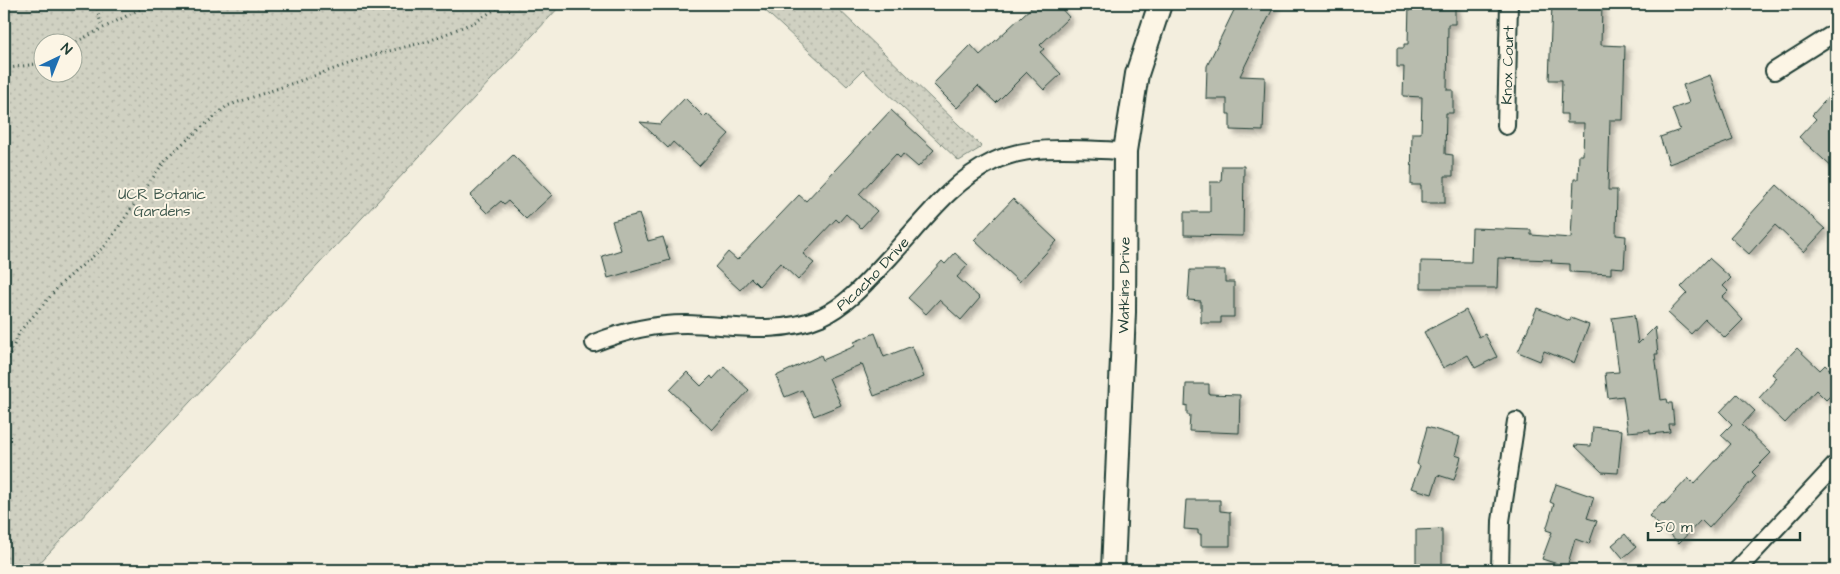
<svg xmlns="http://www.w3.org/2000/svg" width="1840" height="574" viewBox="0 0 1840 574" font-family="'Architects Daughter',sans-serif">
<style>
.garden{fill:url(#garden-dots);stroke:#78877b;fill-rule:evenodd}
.building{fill:#b8bcae;stroke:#1f3d34;filter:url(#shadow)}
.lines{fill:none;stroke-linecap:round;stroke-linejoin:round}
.minor-casing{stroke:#1f3d34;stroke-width:20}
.secondary-casing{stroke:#1f3d34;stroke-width:26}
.path{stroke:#1f3d34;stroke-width:3;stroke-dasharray:1 4;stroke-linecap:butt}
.minor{stroke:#fcf5e5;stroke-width:16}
.secondary{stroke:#fcf5e5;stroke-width:22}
.labels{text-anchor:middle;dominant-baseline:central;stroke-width:4;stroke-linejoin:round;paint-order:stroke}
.street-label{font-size:15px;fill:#1f3d34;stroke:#fcf5e5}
.park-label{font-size:15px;fill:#425b50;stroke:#fcf5e5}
</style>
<defs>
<pattern id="garden-dots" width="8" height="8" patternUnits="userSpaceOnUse" patternTransform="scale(1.25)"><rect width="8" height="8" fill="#d0d1c2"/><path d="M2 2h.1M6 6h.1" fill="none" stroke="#b2b4a7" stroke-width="1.8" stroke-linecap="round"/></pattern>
<filter id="shadow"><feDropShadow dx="4.5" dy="4.5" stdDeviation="2.5" flood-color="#0004"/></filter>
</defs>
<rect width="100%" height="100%" fill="#f3eede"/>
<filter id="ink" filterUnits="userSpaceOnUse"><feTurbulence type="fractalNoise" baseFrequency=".02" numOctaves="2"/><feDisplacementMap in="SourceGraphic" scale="10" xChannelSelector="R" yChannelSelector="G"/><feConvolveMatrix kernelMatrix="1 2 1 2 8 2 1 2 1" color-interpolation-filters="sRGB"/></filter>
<g filter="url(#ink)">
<path class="garden" d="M4,4H562L33,570H4ZM42,42H72V72H42Z
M758,4H833L982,147L959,161L863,70L847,86Z"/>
<path class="building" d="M1035,4H1057L1069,17L1040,45L1044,49L1040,52L1061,74L1044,90L1027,72L996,103L978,86L957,108L933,84L971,45L980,55Z
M1237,4H1275L1240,76L1265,77L1263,131L1230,130V114H1227V99H1206L1207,66Z
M1409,4H1455V24H1448L1447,90H1453V113H1446L1445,154L1453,155V176H1445V203H1421V185H1411L1412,133H1421L1422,97L1403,96L1404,67H1397V48H1404V44H1408Z
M1552,4H1602L1601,45L1625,46L1623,120H1610L1608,190H1617L1616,235L1626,236L1624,268L1611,267V274L1570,272V264L1551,263L1552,260L1498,258L1497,288H1421V261L1471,262L1472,228L1531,230V235L1571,238L1574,179H1578L1579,155H1583L1584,123H1567V114H1561L1562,80H1549Z
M1710,75L1733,140L1669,164L1660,137L1680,130L1672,109L1689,103L1683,85Z
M1836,89V171L1799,137L1816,119L1812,115Z
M685,98L704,117L707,114L729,134L699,166L673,142L668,148L640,122L660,124Z
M891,110L934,150L918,167L903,154L900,158L896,154L859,194L877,211L861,228L846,214L839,222L836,219L803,254L814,263L798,280L780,263L759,286L751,278L740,290L715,267L728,252L737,260L799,195L806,201Z
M513,155L552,195L526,219L508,201L504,204L501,201L487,213L470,196Z
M1222,166H1244L1243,236L1184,235V212H1210V182H1221Z
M1777,185L1825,229L1804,252L1775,225L1749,254L1730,237Z
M1013,199L1057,241L1019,282L974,240Z
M639,214L648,241L663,237L670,260L608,278L602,256L621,250L612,221Z
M955,253L968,265L957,277L980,298L961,320L939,300L926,314L908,298L942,261L945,264Z
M1709,258L1731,278L1723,286L1728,291L1722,297L1743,320L1725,338L1705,319L1691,334L1668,313L1687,293L1681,287Z
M1190,270H1225V282H1234V317H1221V323H1201V301L1188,300Z
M1537,308L1570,321L1571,318L1589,325L1574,363L1544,351L1540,361L1518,352Z
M1466,310L1479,337L1485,334L1497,357L1475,368L1468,355L1443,368L1424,332Z
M1634,315L1638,344L1655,327L1658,354H1655L1661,400L1667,399L1668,403H1672L1674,424H1669L1670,432L1650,434V430L1628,432L1623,396L1608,398L1605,373L1619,372L1612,318Z
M875,333L884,357L912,346L924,377L874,396L862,364L829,378L841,405L814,416L802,390L785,397L776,376L821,355L823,360L855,346L854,342Z
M1797,348L1820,370L1825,365L1836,375V390L1826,400L1816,390L1785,423L1759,398L1777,378L1772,374Z
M724,367L749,390L712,430L670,390L687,372L701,386L711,376L713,379Z
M1186,384H1209V394L1240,395L1239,433L1189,431L1190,415H1187V405L1185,406Z
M1737,394L1755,411L1742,425L1771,453L1752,472L1756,476L1709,528L1701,520L1679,543L1649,516L1662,502L1664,504L1688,478L1694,484L1731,444L1721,435L1732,424L1720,412Z
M1427,427L1460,437L1455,455L1461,457L1454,480L1438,475L1432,494L1411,488L1420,466L1417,464Z
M1593,427L1622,430L1618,473L1602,472L1574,445L1591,446Z
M1556,484L1594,497L1587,518L1597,521L1589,544L1575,539L1567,567L1542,559L1552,532L1546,530L1554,504L1550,502Z
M1186,500H1220V511L1230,512V546H1201V534H1198V530L1184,529Z
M1442,529V570H1416V530Z
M1625,534L1636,547L1623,558L1612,545Z"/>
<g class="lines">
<g class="minor-casing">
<g id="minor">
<path d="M1774,71L1836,32"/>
<path id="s1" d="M1506,126L1509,4"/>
<path id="s2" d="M594,343C624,331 653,324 686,324C732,325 777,336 821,317C849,304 868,280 889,258C920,225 951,181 994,161C1033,143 1083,150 1125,151"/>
<path d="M1500,570L1501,521L1516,421"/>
<path d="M1737,570L1836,464"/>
</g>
</g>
<g class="secondary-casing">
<g id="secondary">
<path id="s3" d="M1113,570L1124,312L1125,151L1137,74L1160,4"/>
</g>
</g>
<path class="path" d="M96,4L102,28
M72,44L144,7L169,4
M4,71L10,68L42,63
M4,368L20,331L62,283L106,245L168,156L227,106L377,54L429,41L477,21L503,4"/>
<use href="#minor" class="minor"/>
<use href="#secondary" class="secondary"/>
</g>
</g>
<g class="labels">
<g class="street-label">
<text stroke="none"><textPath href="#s1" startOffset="61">Knox Court</textPath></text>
<text stroke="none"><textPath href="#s2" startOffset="299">Picacho Drive</textPath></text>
<text stroke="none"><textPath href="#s3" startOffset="285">Watkins Drive</textPath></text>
</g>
<g class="park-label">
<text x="162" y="194">UCR Botanic<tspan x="162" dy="17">Gardens</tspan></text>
</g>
</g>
<rect width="1840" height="574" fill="none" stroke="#fcf5e5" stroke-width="20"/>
<rect x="10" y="10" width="1820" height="554" fill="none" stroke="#1f3d34" stroke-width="2" filter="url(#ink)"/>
<g transform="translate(58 58) rotate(43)"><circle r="24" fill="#fcf5e5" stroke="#a4ab9e"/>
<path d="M0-4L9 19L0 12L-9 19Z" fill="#1f6fb2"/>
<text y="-8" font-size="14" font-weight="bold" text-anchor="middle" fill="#1f3d34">N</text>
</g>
<path d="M1648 532v8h152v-8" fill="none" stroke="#1f3d34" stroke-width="2.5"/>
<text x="1655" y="532" font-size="15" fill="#1f3d34" stroke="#fcf5e5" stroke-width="4" paint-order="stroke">50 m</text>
</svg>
